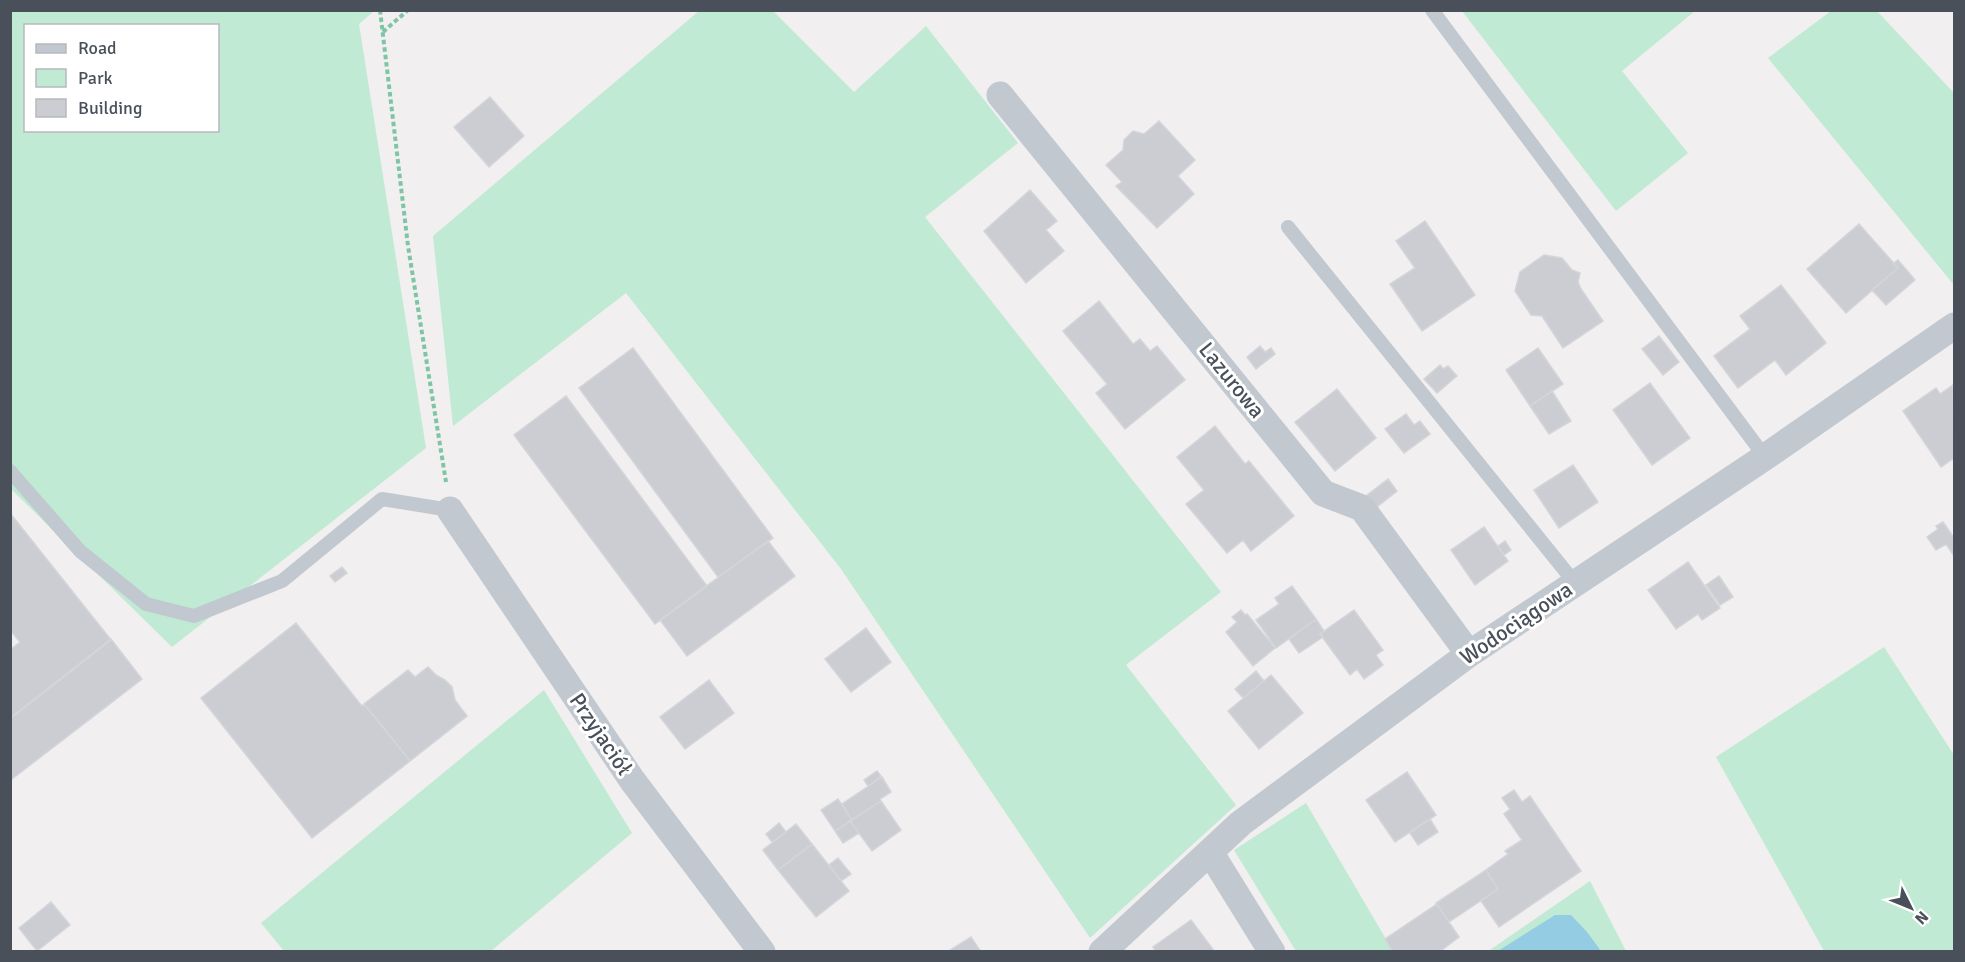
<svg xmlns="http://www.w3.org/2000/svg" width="1965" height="962" viewBox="0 0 1965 962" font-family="Signika,sans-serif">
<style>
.green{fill:#c1ead4;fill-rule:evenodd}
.water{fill:#93cce3}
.building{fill:#cccdd3;stroke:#d3d5d9;stroke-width:1.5}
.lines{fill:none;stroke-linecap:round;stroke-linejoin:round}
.path{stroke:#7dc5a6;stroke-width:4;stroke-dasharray:4.5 3;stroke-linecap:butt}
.lane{stroke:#c1c8cf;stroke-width:14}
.street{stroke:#c1c8cf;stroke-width:27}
.labels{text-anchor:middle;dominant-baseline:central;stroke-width:6;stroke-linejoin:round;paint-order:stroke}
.street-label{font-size:22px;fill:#49505a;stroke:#fff}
</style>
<rect width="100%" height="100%" fill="#f1efef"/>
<path class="green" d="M10,11H374L359,24L426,448L172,647L11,489ZM26,26H218V130H26Z
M699,11H773L854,92L926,26L1018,143L925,217L1221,592L1126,665L1236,805L1090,938L841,569L626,293L453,426L433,236Z
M1462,11H1695L1622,71L1688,153L1616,211Z
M1831,11H1877L1954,93V285L1768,58Z
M1884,647L1954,755V951H1824L1716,757Z
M544,690L632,833L491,951H284L261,923Z
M1306,803L1393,951H1296L1234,850Z
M1590,881L1626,951L1487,952Z"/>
<path class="water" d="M1555,915H1571L1587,932L1601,951H1498Z"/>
<path class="building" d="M490,97L524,136L489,167L454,127Z
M1159,121L1195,160L1178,176L1194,194L1157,228L1116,186L1122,182L1106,165L1123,150L1124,140L1133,131L1144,134Z
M1030,190L1057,221L1046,230L1064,251L1026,283L984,231Z
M1425,221L1475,295L1422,331L1390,284L1415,268L1396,241Z
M1859,224L1898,268L1846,313L1807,269Z
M1544,255L1562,258L1572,270L1580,273L1578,282L1581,289L1603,321L1563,348L1542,316L1531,315L1515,291L1520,272Z
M1898,260L1915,280L1886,305L1872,290L1898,268L1894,263Z
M1781,285L1826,343L1786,375L1775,360L1738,388L1714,356L1750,329L1740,316Z
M1099,301L1133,344L1140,339L1150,351L1157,346L1185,380L1125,429L1096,393L1107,384L1063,331Z
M1659,336L1679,362L1663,375L1642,349Z
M1260,346L1265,352L1271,348L1275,354L1256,369L1247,357Z
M633,348L773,538L718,577L579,388Z
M1538,348L1563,384L1530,406L1506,370Z
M1440,365L1443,369L1448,366L1457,376L1437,393L1424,379Z
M1650,383L1690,438L1652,465L1613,410Z
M1953,385L1954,458L1941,467L1903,411L1936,388L1940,394Z
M1337,389L1376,438L1335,471L1295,422Z
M1552,391L1571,421L1549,434L1530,406Z
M566,396L707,586L655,624L514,435Z
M1406,414L1414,425L1420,421L1430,434L1404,453L1385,429Z
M1215,426L1245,464L1249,461L1294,516L1251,551L1243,540L1227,553L1186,504L1204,490L1177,457Z
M1573,465L1598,502L1559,528L1534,490Z
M1388,479L1397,491L1377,507L1367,495Z
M10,513L111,640L10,719V650L20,642L10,630Z
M1943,522L1954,538V556L1946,544L1936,550L1927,537L1938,529L1936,526Z
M1484,527L1508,561L1475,585L1451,550Z
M768,541L795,576L687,656L660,620Z
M1505,541L1511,550L1504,555L1498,546Z
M1688,562L1720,608L1702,620L1698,614L1676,629L1648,590Z
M342,567L347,573L335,582L330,576Z
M1719,576L1733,597L1720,605L1706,585Z
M1292,586L1316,619L1276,648L1256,620L1279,604L1275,598Z
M1241,610L1245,615L1247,614L1275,648L1253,666L1226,632L1237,622L1232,617Z
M1354,610L1383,650L1376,655L1383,665L1364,679L1357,669L1350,675L1320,634Z
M1316,619L1324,631L1320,634L1323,637L1299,653L1289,639Z
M296,623L361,705L366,706L410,761L312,838L201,698Z
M866,628L891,662L851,692L825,659Z
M111,639L142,679L12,779L10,777V718Z
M428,667L436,675L445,680L452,687L455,700L467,716L410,761L364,704L408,670L415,677Z
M1256,671L1264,681L1243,698L1235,689Z
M1271,675L1303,713L1259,749L1228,711Z
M709,680L734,713L685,749L660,717Z
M877,771L881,776L868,786L864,780Z
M1407,772L1436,815L1395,842L1366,800Z
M882,777L891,792L880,799L881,801L852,820L842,804Z
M1514,790L1522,802L1530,796L1581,871L1499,927L1481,901L1498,889L1486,870L1508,854L1505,851L1522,840L1504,814L1510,809L1502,798Z
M838,799L852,820L835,831L821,810Z
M881,801L901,830L872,851L850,821Z
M1430,819L1438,832L1418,845L1410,833Z
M850,821L859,833L843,843L835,831Z
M779,823L786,832L772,842L766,834Z
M796,824L812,844L778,870L763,850Z
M812,844L849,891L816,917L778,870Z
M838,858L851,874L841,881L829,865Z
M1486,870L1498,889L1449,922L1436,903Z
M51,902L70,925L37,951L19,928Z
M1437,904L1459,937L1442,950L1443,952H1393L1385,939Z
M1191,920L1215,952H1156L1153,947Z
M971,937L981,952H947Z"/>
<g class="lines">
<path class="path" d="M380,10L408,246L446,482
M383,32L408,10"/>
<path class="lane" d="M1432,10L1765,457
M1288,227L1575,583
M10,471L80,551L146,604L194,616L282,581L382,499L450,510"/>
<path class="street" d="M1000,95L1323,493L1362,508L1469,654
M450,510L632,780L762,952
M1210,852L1272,952
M1102,952L1241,823L1469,654L1765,457L1954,326"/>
</g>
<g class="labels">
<g class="street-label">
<text transform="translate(1232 380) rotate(51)">Lazurowa</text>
<text transform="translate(1516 623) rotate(-34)">Wodociągowa</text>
<text transform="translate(601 734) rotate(56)">Przyjaciół</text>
</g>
</g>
<rect width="1965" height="962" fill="none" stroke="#49505a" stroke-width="24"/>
<rect x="24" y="24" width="195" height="108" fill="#ffffff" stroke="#b6b9bd" stroke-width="1.5"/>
<rect x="36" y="44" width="30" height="9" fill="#c1c8cf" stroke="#b6b9bd" stroke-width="1.5"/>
<text x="78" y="54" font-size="18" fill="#49505a">Road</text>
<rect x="36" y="69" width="30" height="18" fill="#c1ead4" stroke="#b6b9bd" stroke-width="1.5"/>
<text x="78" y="84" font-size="18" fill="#49505a">Park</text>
<rect x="36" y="99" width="30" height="18" fill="#cccdd3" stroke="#b6b9bd" stroke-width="1.5"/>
<text x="78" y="114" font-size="18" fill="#49505a">Building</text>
<g transform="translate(1911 908) rotate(133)" stroke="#ffffff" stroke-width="4.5" paint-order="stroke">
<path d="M0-4.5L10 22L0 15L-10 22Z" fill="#49505a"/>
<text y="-9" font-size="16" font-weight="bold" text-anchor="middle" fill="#49505a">N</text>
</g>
</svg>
